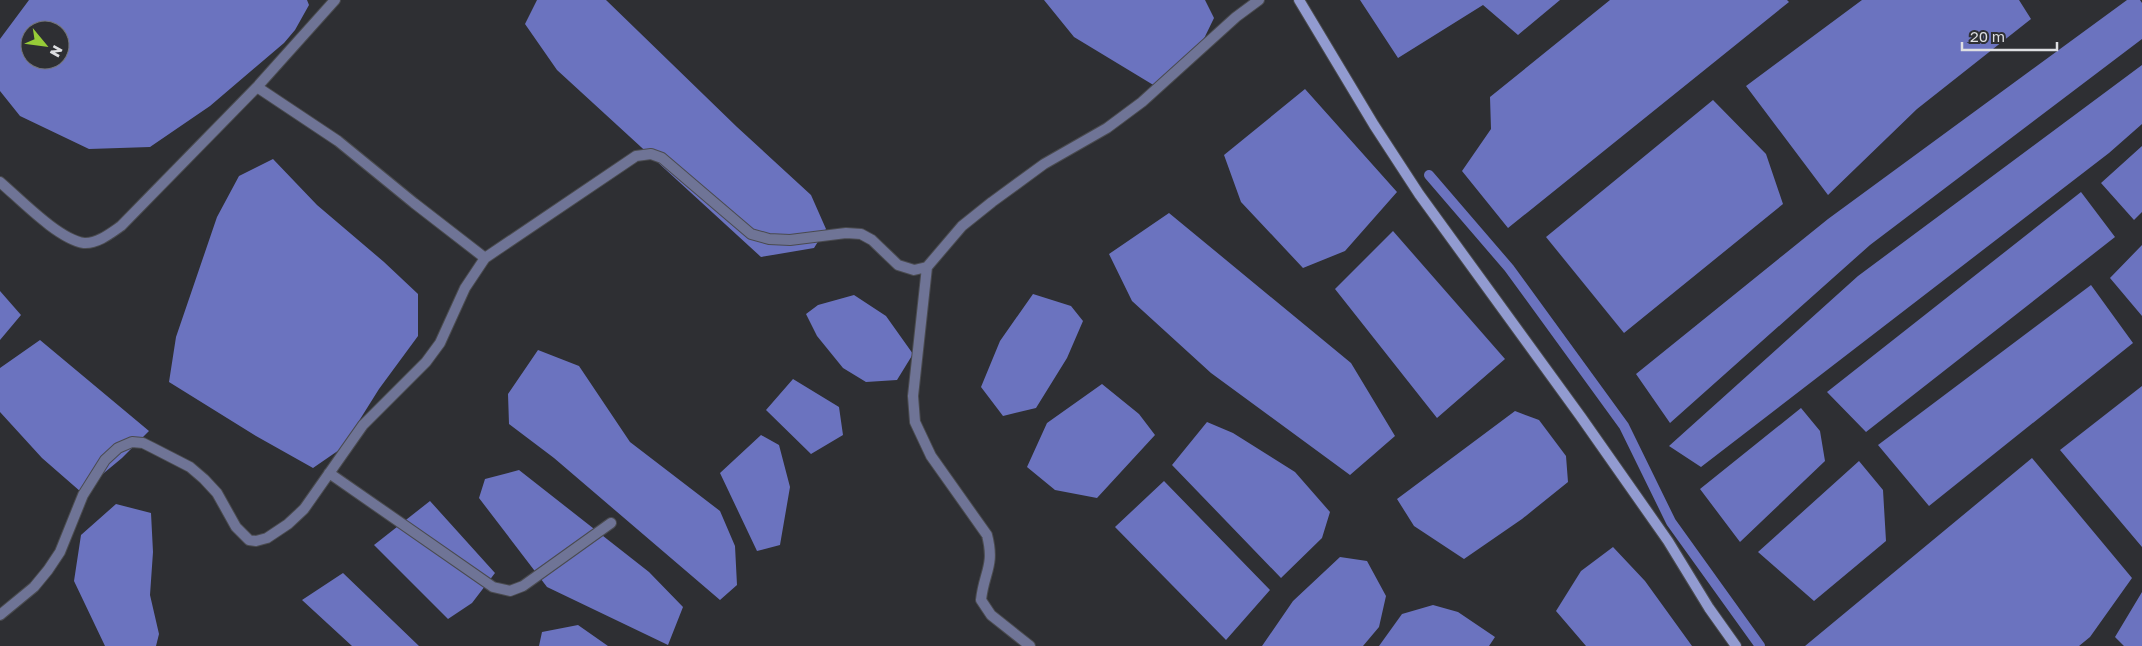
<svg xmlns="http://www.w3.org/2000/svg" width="2142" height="646" viewBox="0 0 2142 646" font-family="'Golos Text',sans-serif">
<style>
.water{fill:#6b73bf;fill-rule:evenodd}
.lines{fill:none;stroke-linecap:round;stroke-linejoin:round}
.stream{stroke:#6b73bf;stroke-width:10}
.street-casing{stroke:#4a4b4f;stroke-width:12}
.secondary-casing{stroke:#4a4b4f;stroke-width:12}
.street{stroke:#6f7496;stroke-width:10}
.secondary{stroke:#929bd0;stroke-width:10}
</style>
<rect width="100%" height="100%" fill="#2e2f33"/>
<path class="water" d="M29,0H307L309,5L295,30L284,43L210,106L150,147L89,149L20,116L0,91V39ZM30,30H60V60H30Z
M537,0H606L737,127L811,195L826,229L814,248L761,257L557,70L525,24Z
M1044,0H1205L1214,18L1197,53L1155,86L1074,37Z
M1360,0H1560L1518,35L1483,5L1398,58Z
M1610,0H1787L1789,2L1508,228L1462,171L1491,129L1490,97Z
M1862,0H2019L2031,19L1917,109L1828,195L1746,86Z
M2127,0H2140L2142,3V39L1870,245L1670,423L1636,374L1828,219Z
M2142,65V124L2109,153L1701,467L1669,446L1858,276Z
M1305,89L1397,192L1345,251L1303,268L1241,202L1224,155Z
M1713,100L1766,154L1783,204L1624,333L1546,237Z
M2142,146V212L2134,220L2101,183Z
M273,159L317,205L384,262L418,294V336L379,389L342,448L313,468L256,436L169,382L176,337L217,217L239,176Z
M2081,192L2115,237L1866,432L1827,392Z
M1169,213L1351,363L1395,436L1350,475L1211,373L1132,301L1109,254Z
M1393,231L1505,359L1437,418L1335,289Z
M2142,245V316L2110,278Z
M2091,285L2133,343L1929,506L1878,445Z
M0,291L21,315L0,340Z
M1033,294L1071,306L1083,321L1067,358L1036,408L1003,416L981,387L1000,341Z
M854,295L886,316L913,354L897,380L866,382L843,368L817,336L806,314L818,305Z
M40,340L149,431L122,458L81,492L42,458L0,412V368Z
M538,350L579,366L630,442L720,511L735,546L737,585L720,600L554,458L509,424L508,394Z
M793,379L839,407L843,435L811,454L766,410Z
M1102,384L1139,414L1155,435L1097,498L1055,490L1027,467L1047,423Z
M2142,386V547L2060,450Z
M1801,408L1820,431L1825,461L1740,542L1700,489Z
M1515,411L1539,420L1566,456L1568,482L1522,519L1464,559L1414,526L1397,499Z
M1207,422L1233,433L1295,472L1330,512L1322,538L1281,578L1172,465Z
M761,435L779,445L790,487L780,545L757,551L720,473Z
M2032,458L2132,578L2090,637L2079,646H1805Z
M1859,461L1883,490L1886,541L1814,601L1758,552Z
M519,470L649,572L683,607L668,645L547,587L479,498L485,479Z
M1164,481L1270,590L1226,640L1115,527Z
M430,501L495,573L472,603L448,619L374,545Z
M116,504L151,513L153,552L150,595L159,634L156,646H105L74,581L81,535Z
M1613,547L1645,581L1692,646H1586L1556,611L1581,571Z
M1340,557L1367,561L1386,596L1379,627L1363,646H1262L1293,601Z
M343,573L419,646H352L302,600Z
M2142,592V646H2124L2115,637Z
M1433,605L1458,612L1495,637L1489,646H1379L1402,614Z
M578,625L608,646H539L542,632Z"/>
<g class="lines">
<path class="stream" d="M1429,175L1509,268L1624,426L1671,522L1760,646"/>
<g class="street-casing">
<path id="street" d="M257,87L335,0
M0,182C20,199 58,239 84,243C97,244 111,233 121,226L257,87L338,141L414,203L485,258
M927,267L913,396L915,422L931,456L987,535C995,566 984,572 981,600L991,615L1030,646
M329,473L493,587L510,591L523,586L611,523
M0,615L34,587L48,570L60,552L83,495L105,460L118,448L132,442L143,443L153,448L190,467L204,479L217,493L236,527L249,540L256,541L267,538L288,524L304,509L363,425L426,362L440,343L465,288L485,258L636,156L651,154L662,158L751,234L769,239L790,240L846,233L861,234L872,240L898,265L914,270L927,267L962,226L992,202L1044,164L1107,128L1142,102L1236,17L1259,0"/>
</g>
<g class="secondary-casing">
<path id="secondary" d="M1299,0L1374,125L1419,194L1581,417L1668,541L1709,608L1736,646"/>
</g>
<use href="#street" class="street"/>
<use href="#secondary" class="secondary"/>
</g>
<g transform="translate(45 45) rotate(119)"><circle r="24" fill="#2e2f33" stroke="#747579"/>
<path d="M0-4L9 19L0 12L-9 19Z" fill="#97cc38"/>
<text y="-8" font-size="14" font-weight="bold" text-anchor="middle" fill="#dedfe2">N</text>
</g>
<path d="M1962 42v8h95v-8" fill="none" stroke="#dedfe2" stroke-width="2.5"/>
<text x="1970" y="42" font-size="15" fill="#dedfe2" stroke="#2e2f33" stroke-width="4" paint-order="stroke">20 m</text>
</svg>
